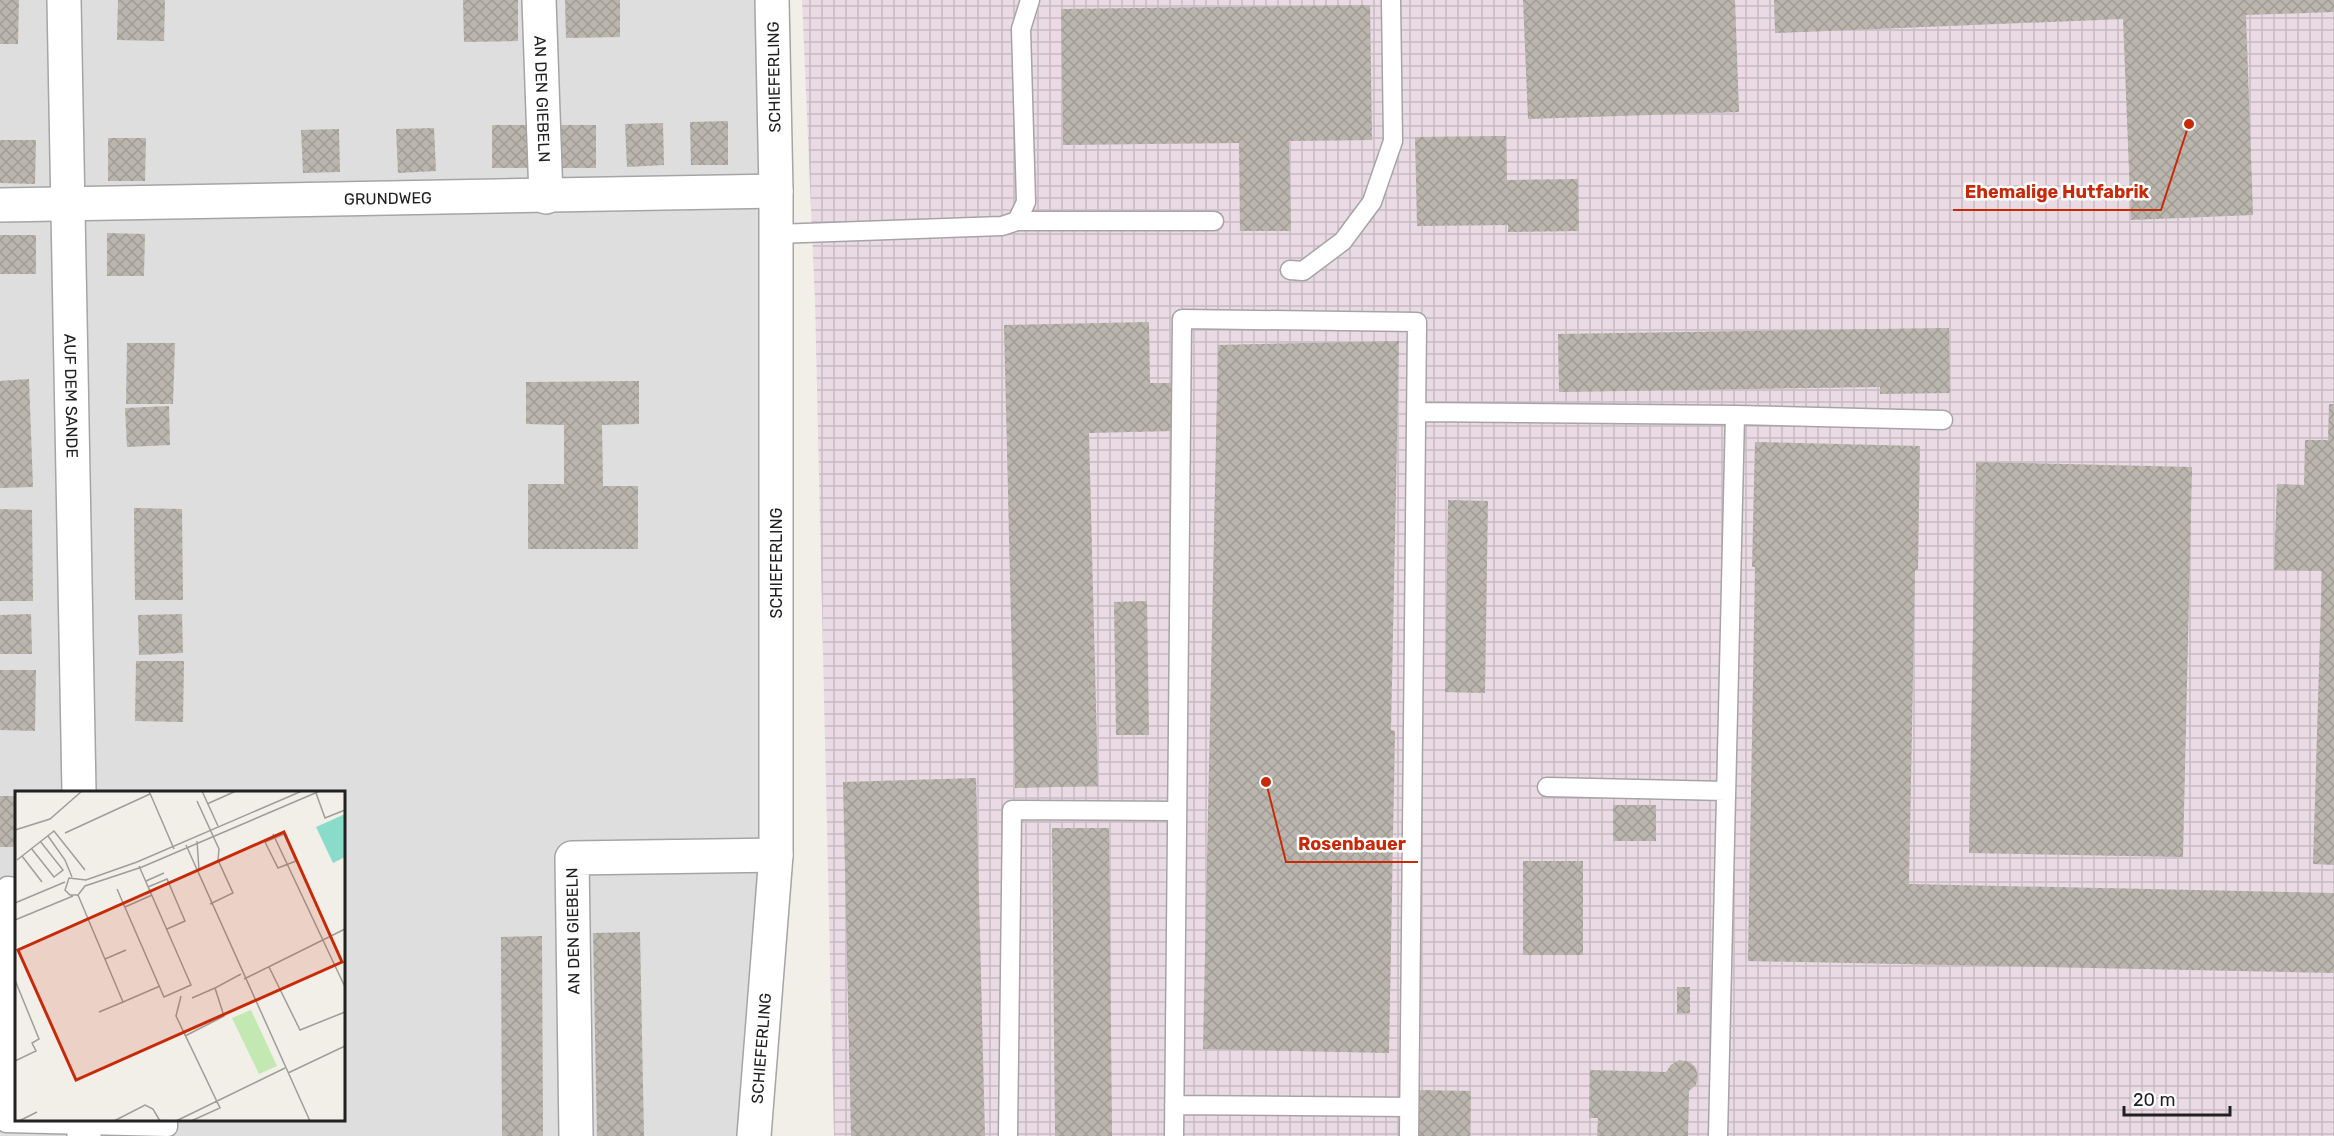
<svg xmlns="http://www.w3.org/2000/svg" width="2334" height="1136" viewBox="0 0 2334 1136" font-family="Rubik,sans-serif">
<style>
.residential{fill:#dfdede;fill-rule:evenodd}
.industrial{fill:url(#industrial-grid)}
.building{fill:url(#building-cross-hatch)}
.lines{fill:none;stroke-linecap:round;stroke-linejoin:round}
.service-casing{stroke:#a5a5a5;stroke-width:21}
.minor-casing{stroke:#a5a5a5;stroke-width:36}
.service{stroke:#fff;stroke-width:18}
.minor{stroke:#fff;stroke-width:33}
.labels{text-anchor:middle;dominant-baseline:central;stroke-width:5;stroke-linejoin:round;paint-order:stroke}
.street-label{font-size:16px;fill:#212121;stroke:#fff}
.inset-road{fill:none;stroke:#9e9d98;stroke-width:1.5}
.view{fill:#c82a09;fill-opacity:0.15;stroke:#c82a09;stroke-width:3}
.inset-edge{fill:none;stroke:#212121;stroke-width:3}
.leader{fill:none;stroke:#c82a09;stroke-width:2}
.callout-dot{fill:#c82a09;stroke:#fff;stroke-width:2}
.callout-label{font-size:18px;text-anchor:middle;font-weight:bold;fill:#c82a09;stroke:#fff;stroke-width:5;stroke-linejoin:round;paint-order:stroke}
</style>
<defs>
<pattern id="industrial-grid" width="8" height="8" patternUnits="userSpaceOnUse" patternTransform="scale(1.5)"><rect width="8" height="8" fill="#e9dae4"/><path d="M0 4h8M4 0v8" fill="none" stroke="#c8bbc3"/></pattern>
<pattern id="building-cross-hatch" width="8" height="8" patternUnits="userSpaceOnUse" patternTransform="scale(1.5)"><rect width="8" height="8" fill="#bab6ae"/><path d="M0 0l8 8M0 8l8-8" fill="none" stroke="#a09c95"/></pattern>
</defs>
<rect width="100%" height="100%" fill="#f1efe8"/>
<path class="residential" d="M0,0H772L776,191L753,1136H0ZM16,792H344V1120H16Z"/>
<path class="industrial" d="M802,0H2334V1136H834L815,301Z"/>
<path class="building" d="M0,0H19L18,44H0Z
M118,0H165L164,41L117,40Z
M463,0H518V41L464,42Z
M565,0H620V37L566,38Z
M1523,0H1735L1739,112L1528,119Z
M1774,0H2334V12L2246,15L2253,215L2131,220L2123,19L1775,33Z
M1370,5L1372,140L1289,141L1291,231H1240L1239,143L1063,145L1061,9Z
M728,121V165H691L690,122Z
M663,123L664,165L627,167L625,124Z
M492,125H529V168H492Z
M559,125H596V168H559Z
M434,128L436,171L398,173L396,129Z
M339,129L340,172L303,173L301,130Z
M1506,136L1507,180L1578,179L1579,231L1508,232V225L1417,226L1415,137Z
M108,138H146L145,181H108Z
M0,140H36L35,184L0,183Z
M107,233L145,234L144,276H107Z
M0,235H36V274H0Z
M1149,322L1150,383H1174L1175,431L1089,433L1098,786L1015,788L1004,325Z
M1949,328L1950,393L1880,394V387L1559,392L1558,334Z
M1399,341L1391,730L1395,731L1389,1053L1203,1049L1218,345Z
M127,343H175L173,404H126Z
M29,379L33,487L0,488V381Z
M639,381V424L602,425L603,486H638V549H528V484H564V425L526,424V382Z
M2329,404H2334V865L2313,864L2322,571L2274,570L2277,484L2304,485L2305,440H2328Z
M169,406L170,445L127,447L125,408Z
M1755,442L1920,446L1918,570H1915L1909,884L2334,893V973L1748,961L1755,567H1752Z
M1976,462L2192,467L2183,857L1969,853Z
M1448,500L1488,501L1485,693L1445,692Z
M134,508L182,509L183,600H135Z
M0,509L32,510L33,601H0Z
M1147,601L1149,735H1116L1114,602Z
M31,614L32,654H0V615Z
M182,614L183,653L139,655L138,615Z
M136,661H184L183,722L135,721Z
M0,670H36L35,731L0,730Z
M976,778L985,1136H851L843,782Z
M0,796H16V847H0Z
M1613,805H1656V841H1613Z
M1052,828H1109L1112,1136H1055Z
M1523,861H1583V955H1523Z
M640,932L644,1136H597L593,933Z
M542,936L543,1136H502L501,937Z
M1677,987H1690V1013L1677,1014Z
M1679,1060L1690,1062L1696,1068L1698,1077L1696,1085L1689,1091L1688,1136H1597L1598,1118H1589L1590,1070L1666,1072L1671,1065Z
M1418,1090L1471,1091L1470,1136H1417Z"/>
<g class="lines">
<g class="service-casing">
<path id="service" d="M1017,221H1214
M776,234L1002,226L1017,221L1026,202L1021,29L1030,0
M1290,270L1303,271L1343,241L1372,202L1393,141L1391,0
M1417,412L1735,415
M1547,787L1726,791
M16,887L7,886L6,1123L168,1127V1120
M1174,1105L1409,1107
M1008,1136L1012,810L1177,811
M1174,1136L1182,319L1417,322L1409,1136
M1718,1136L1735,415L1943,420"/>
</g>
<g class="minor-casing">
<g id="minor">
<path id="s1" d="M64,0L79,792"/>
<path id="s2" d="M539,0L546,197"/>
<path id="s3" d="M0,205L776,191"/>
<path d="M84,1120V1136"/>
<path d="M576,1136L572,858L776,855"/>
<path id="s4" d="M754,1136L776,855V191L772,0"/>
</g>
</g>
<use href="#service" class="service"/>
<use href="#minor" class="minor"/>
</g>
<g class="labels">
<g class="street-label">
<text transform="translate(774 77) rotate(-91)">SCHIEFERLING</text>
<text stroke="none"><textPath href="#s2" startOffset="99">AN DEN GIEBELN</textPath></text>
<text stroke="none"><textPath href="#s3" startOffset="388">GRUNDWEG</textPath></text>
<text stroke="none"><textPath href="#s1" startOffset="396">AUF DEM SANDE</textPath></text>
<text transform="translate(776 563) rotate(-90)">SCHIEFERLING</text>
<text transform="translate(573 931) rotate(-91)">AN DEN GIEBELN</text>
<text stroke="none"><textPath href="#s4" startOffset="88">SCHIEFERLING</textPath></text>
</g>
</g>
<g transform="translate(15 791)">
<rect width="330" height="330" fill="#f1efe8"/>
<path d="M236,219L262,275L244,283L217,227Z" fill="#c3e8b1"/>
<path d="M330,23V66L318,72L301,36Z" fill="#8adcca"/>
<path class="inset-road" d="M134,0L159,58M187,0L203,35M287,0L122,71L71,89L54,87L50,99L55,104H63L70,95L127,76L305,0M301,2L310,27L330,19M182,10L204,58L203,69L218,102L195,113M192,13L221,0M0,39L35,28L67,0M50,42L135,3M258,43L330,196M269,43L281,70L263,77L250,51ZM33,45L50,69L57,86M182,50L184,79M171,54L295,330M16,57L39,86L48,79L25,50M7,65L27,91M2,69L39,40L70,79M131,90L149,82M133,96L152,88L170,130L152,138M102,98L149,206L176,194L124,75M63,104L108,211L84,221M0,112L50,91M110,116L137,104M0,129L58,105M90,168L111,159M254,176L285,239L330,221M229,188L330,138M0,189L24,248L17,252L21,260L0,270M166,205L161,225L205,317L176,330M177,207L200,197M108,211L145,195M170,245L209,225L200,197L226,183M273,282L330,255M4,330L22,321M99,330L130,314L138,318L145,330M161,330L270,277"/>
<path class="view" d="M269,41L327,171L61,289L3,159Z"/>
<rect width="330" height="330" class="inset-edge"/>
</g>
<path class="leader" d="M2189 124L2161 210H1953M1266 782L1286 862H1418"/>
<g class="callout-dot">
<circle cx="2189" cy="124" r="6"/>
<circle cx="1266" cy="782" r="6"/>
</g>
<g class="callout-label">
<text x="2057" y="198">Ehemalige Hutfabrik</text>
<text x="1352" y="850">Rosenbauer</text>
</g>
<path d="M2124 1106v9h106v-9" fill="none" stroke="#212121" stroke-width="3"/>
<text x="2133" y="1106" font-size="18" fill="#212121" stroke="#ffffff" stroke-width="4.5" paint-order="stroke">20 m</text>
</svg>
